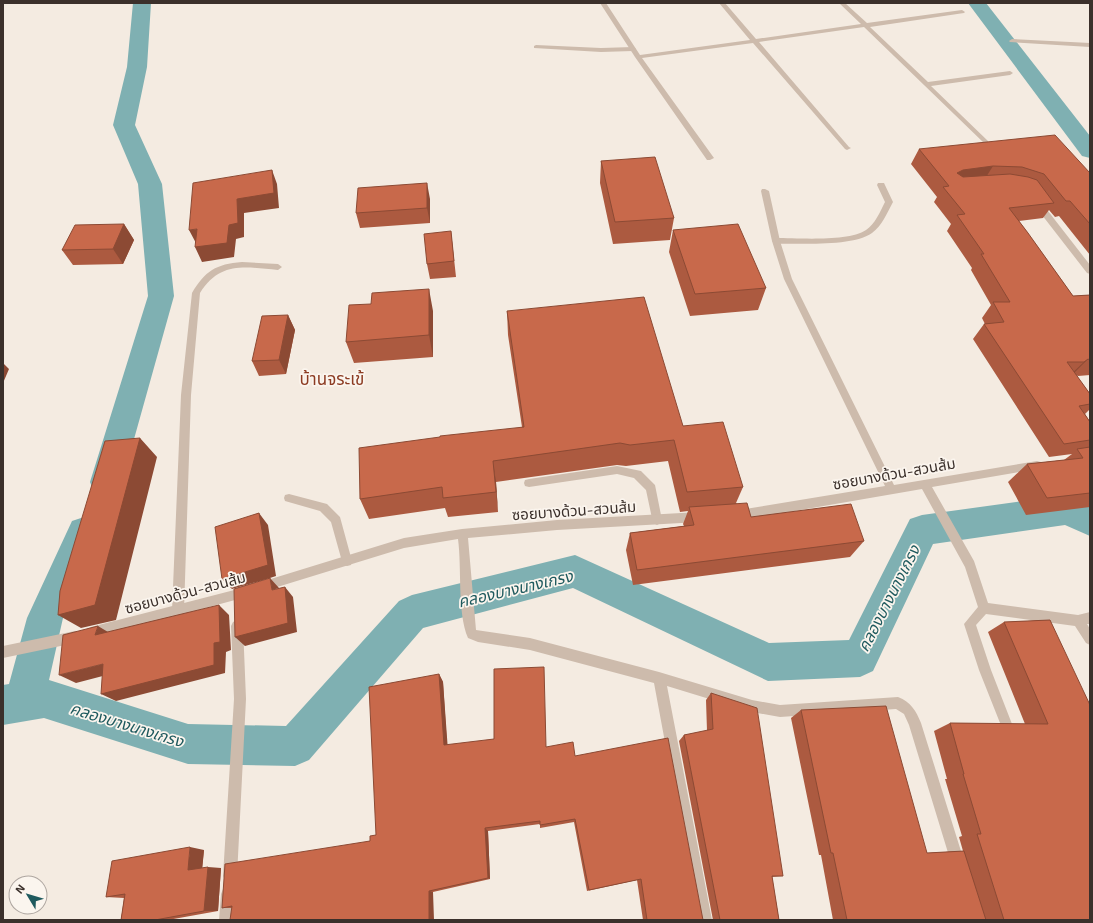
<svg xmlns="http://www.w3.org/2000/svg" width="1093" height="923" viewBox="0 0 1093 923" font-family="'Exo 2','Noto Sans Thai',sans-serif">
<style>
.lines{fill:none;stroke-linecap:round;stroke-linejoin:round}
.canal{fill:#7fb0b2;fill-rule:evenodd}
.service{fill:#cdbbac;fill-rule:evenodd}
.minor{fill:#cdbbac;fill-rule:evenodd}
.wall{fill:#ac5a40}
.shaded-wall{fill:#8c4a34}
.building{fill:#c8694b;stroke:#8c4a34}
.labels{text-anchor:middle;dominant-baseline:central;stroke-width:3.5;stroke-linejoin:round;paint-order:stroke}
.street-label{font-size:15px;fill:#3b302b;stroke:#fbf5ee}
.water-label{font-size:16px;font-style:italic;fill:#1f5a5e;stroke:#fbf5ee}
.quarter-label{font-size:17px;fill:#8c3b22;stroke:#fbf5ee}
</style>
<rect width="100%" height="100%" fill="#f4ebe1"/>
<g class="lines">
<path class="canal" d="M133,3H151L147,67L135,125L162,184L174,296L122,482L118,492L106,496L94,492L90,482L148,296L138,184L113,125L127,67Z
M968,3H986L1090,136V158L1082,156Z
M1067,495L1090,505V536L1065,525L933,544L873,671L860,677L768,681L573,588L423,628L309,760L295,766L188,764L44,718L3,725V685L9,684L27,618L72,521L84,517L96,521L101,532L63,618L49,680L188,724L286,726L399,601L412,595L575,555L769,643L849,640L910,519L922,515Z"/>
<path class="service" d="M536,45L601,48L633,47L636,49L633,51L601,52L534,48V46Z
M878,183H884L893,202C887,213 882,226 872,233C853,247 800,243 776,244L772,241L776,238C798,238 848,242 866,230C875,224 880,212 885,202L877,185Z
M242,262L278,264L282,267L278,270C245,267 220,261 200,293L191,395L184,611L182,615L178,616L174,615L172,611L181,395L192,293C205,271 216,264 242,262Z
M617,466L641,471L655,485L662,520L661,523L657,525L653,523L646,490L634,478L617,474L529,487L525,486L524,483L525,480L529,479Z
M289,494L327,504L340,517L352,561L351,565L347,566L343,565L331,522L320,511L285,501L284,498L285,495Z
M237,620L241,622L243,626L246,699L237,876L235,881L230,883L225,881L223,876L234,699L231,626L233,622Z
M228,887L233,889L235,894L233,920H219L221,894L223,889Z"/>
<path class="minor" d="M600,3H606L640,55L750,40L719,3H725L756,39L861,24L839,3H845L867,23L962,10L965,12L964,13L870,27L928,82L1010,71L1013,73L1010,75L931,86L988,141V143H984L864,27L759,42L849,147L851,148L847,150L845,149L753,43L642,58L714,158L710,160H707L635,57Z
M1012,39L1090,43V47L1010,42L1009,41Z
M762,189H765L769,191L780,241L792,279L894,485L1037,461L1041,462L1042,465L1041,468L1037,469L932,487L974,561L988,603L1078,615L1090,612V624H1087L1090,629V645L1086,643L1075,626L986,614L976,625L991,670L1012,724L1010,728L1006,730L1002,728L979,670L964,624L978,607L965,567L922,489L760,517L737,519L733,517L732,514L733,511L885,486L784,279L772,241L761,191Z
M1035,202H1041L1090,265V274L1087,273L1035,206Z
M699,512L703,514L704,517L703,520L699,522L557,530L468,538L476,630L530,638L659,672L752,700L780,705L898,697C911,702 916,711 921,723L965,864L963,869L958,871L953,869L909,725L904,714L896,709L780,717L752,712L667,686L712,920H698L654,683L530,650L478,642L468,638C457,612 462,569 458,539L404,548L261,592L257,591L255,587L257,583L261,582L404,538L462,529L557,520Z
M246,587L250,588L252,592L250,596L246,597L91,639L87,637L85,633L87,629L91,627Z
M75,631L79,633L81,637L79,641L75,643L3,658V646Z"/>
</g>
<path class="wall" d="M919,149L1090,173V255L1059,216L1055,217L1049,210L1043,218L1019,221L1073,296L1090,295V375L1078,376L1076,375L1090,394V409L1085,414L1090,422V507L1026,515L1008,482L1027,464L1064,460L1072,454L1049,457L973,339L984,324H985L982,318L991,305L971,270L972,268L947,231L951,224L934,202L937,197L911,164Z
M601,161L674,218L670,240L613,244L600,183Z
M430,199V223L360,228L356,213Z
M124,224L134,240L123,264L73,265L62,250Z
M673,230L766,288L758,310L690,316L669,252Z
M451,231L456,277L430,279L427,264Z
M433,311V357L354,363L346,342Z
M507,311L683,426L743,487L736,503L751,517L864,541L850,557L633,585L626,550L630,533L684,526L683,524L688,511L680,512L668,461L626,466L617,465L496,482L498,512L448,517L445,508L369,519L360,499L522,427L508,335Z
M288,315L295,330L286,374L259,376L252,361Z
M1050,620L1090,920H833L821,855H819L791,718L801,710L927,853L963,851L959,837L962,836L945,779H947L934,731L950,723L1025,724L988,632L1004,622Z
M439,674L443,682L447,745L546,747L575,756L703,920H643L637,880L587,891L574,822L540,828V824L488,831L490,879L433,892L231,908H222L370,841L376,835Z
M711,693L783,876L772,877L779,920H713L679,741L684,735L707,731L706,700Z
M204,850L202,868H221L218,911L168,920H121L124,898L106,897Z"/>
<path class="shaded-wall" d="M993,166L983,182L954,186L957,173L963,170Z
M272,170L277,184L279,208L244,213V237L236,239L234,257L202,262L195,247L229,225L237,199Z
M427,183L430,199V223L427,208Z
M124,224L134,240L123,264L113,249Z
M197,229V245L189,230Z
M429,289L433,311V357L429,335Z
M288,315L295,330L286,374L279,360Z
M1088,359L1073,374L1069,376L1084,362Z
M3,363L9,369L3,383Z
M140,438L157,457L116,620L81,628L58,615Z
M493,461L496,482L498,512L496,492Z
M259,513L268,525L276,576L270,578L279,588L272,590L270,578L232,589L222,579Z
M285,587L293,597L297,632L245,646L235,637Z
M219,605L229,615L231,650L226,652L225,673L116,701L101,694Z
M98,626L113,635H95Z
M103,664L118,672L76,683L59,675Z
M439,674L443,682L448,751L444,745Z
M485,828L488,831L490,879L488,878Z
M190,847L204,850L202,871L188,870Z
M208,867L221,868L218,911H204Z
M429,891L433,892L434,920H429Z"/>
<path class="building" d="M1055,135L1090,173V224L1070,201H1066L1044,174L1022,167L993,166L963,170L957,173L963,177L1010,174L1028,177L1037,180L1054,203L1009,208L1028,233L1073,296L1090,295V360L1088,359L1084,362H1067L1090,394V404L1079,406L1090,422V440L1064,444L984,324L1004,322L993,302H1010L981,254H984L957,215L965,214L943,187L949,186L919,149Z
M655,157L674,218L615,222L601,161Z
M272,170L274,193L237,199L238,223L229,225L227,243L195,247L197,229L189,230L193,183Z
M427,183V208L356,213L358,188Z
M124,224L113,249L62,250L75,225Z
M738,224L766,288L695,294L673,230Z
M451,231L454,261L427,264L424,234Z
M429,289V335L346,342L349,305L371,304L372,293Z
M644,297L683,426L723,422L743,487L687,492L674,440L630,445L620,443L493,461L496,492L443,498L442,487L360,499L359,448L440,437V436L524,427L507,311Z
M288,315L279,360L252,361L262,316Z
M140,438L95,605L58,615L60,591L105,441Z
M1090,447V493L1047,498L1027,464L1083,458L1077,449Z
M747,503L751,517L851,504L864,541L637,570L630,533L694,525L689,507Z
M259,513L268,565L222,579L215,527Z
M270,578L272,590L285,587L288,623L235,637L234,589Z
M219,605L220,642L214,643V665L101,694L103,664L59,675L63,635L98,626L95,635Z
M1050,620L1090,705V920H1004L977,834H981L963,774H964L950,723L1048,724L1004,622Z
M544,667L546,747L573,742L575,756L668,738L703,920H647L641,879L589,890L575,819L540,825V821L485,828L488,878L429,891V920H230L232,906L222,908L225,864L370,841V836L376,835L369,687L439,674L444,745L494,739V669Z
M711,693L757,708L783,876H772L779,920H720L684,735L713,729Z
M886,706L927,853L964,851L986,920H847L833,853H831L801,710Z
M190,847L188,870L208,867L204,911L155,920H121L125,894L106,897L112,861Z"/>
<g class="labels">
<g class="street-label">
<text transform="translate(894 473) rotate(-10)">ซอยบางด้วน-สวนส้ม</text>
<text transform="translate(574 510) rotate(-4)">ซอยบางด้วน-สวนส้ม</text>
<text transform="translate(185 592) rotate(-15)">ซอยบางด้วน-สวนส้ม</text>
</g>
<g class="water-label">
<text transform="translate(515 588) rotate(-13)">คลองบางนางเกรง</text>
<text transform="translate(888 598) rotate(-63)">คลองบางนางเกรง</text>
<text transform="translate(127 724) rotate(17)">คลองบางนางเกรง</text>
</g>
<g class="quarter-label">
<text x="332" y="378">บ้านจระเข้</text>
</g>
</g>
<rect width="1093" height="923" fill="none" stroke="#3b302b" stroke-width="8"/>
<g transform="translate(28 895) rotate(308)"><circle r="19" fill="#fbf5ee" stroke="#aea6a0"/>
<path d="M0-3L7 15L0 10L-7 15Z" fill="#1f5a5e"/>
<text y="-6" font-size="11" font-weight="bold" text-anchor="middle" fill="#3b302b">N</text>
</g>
</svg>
